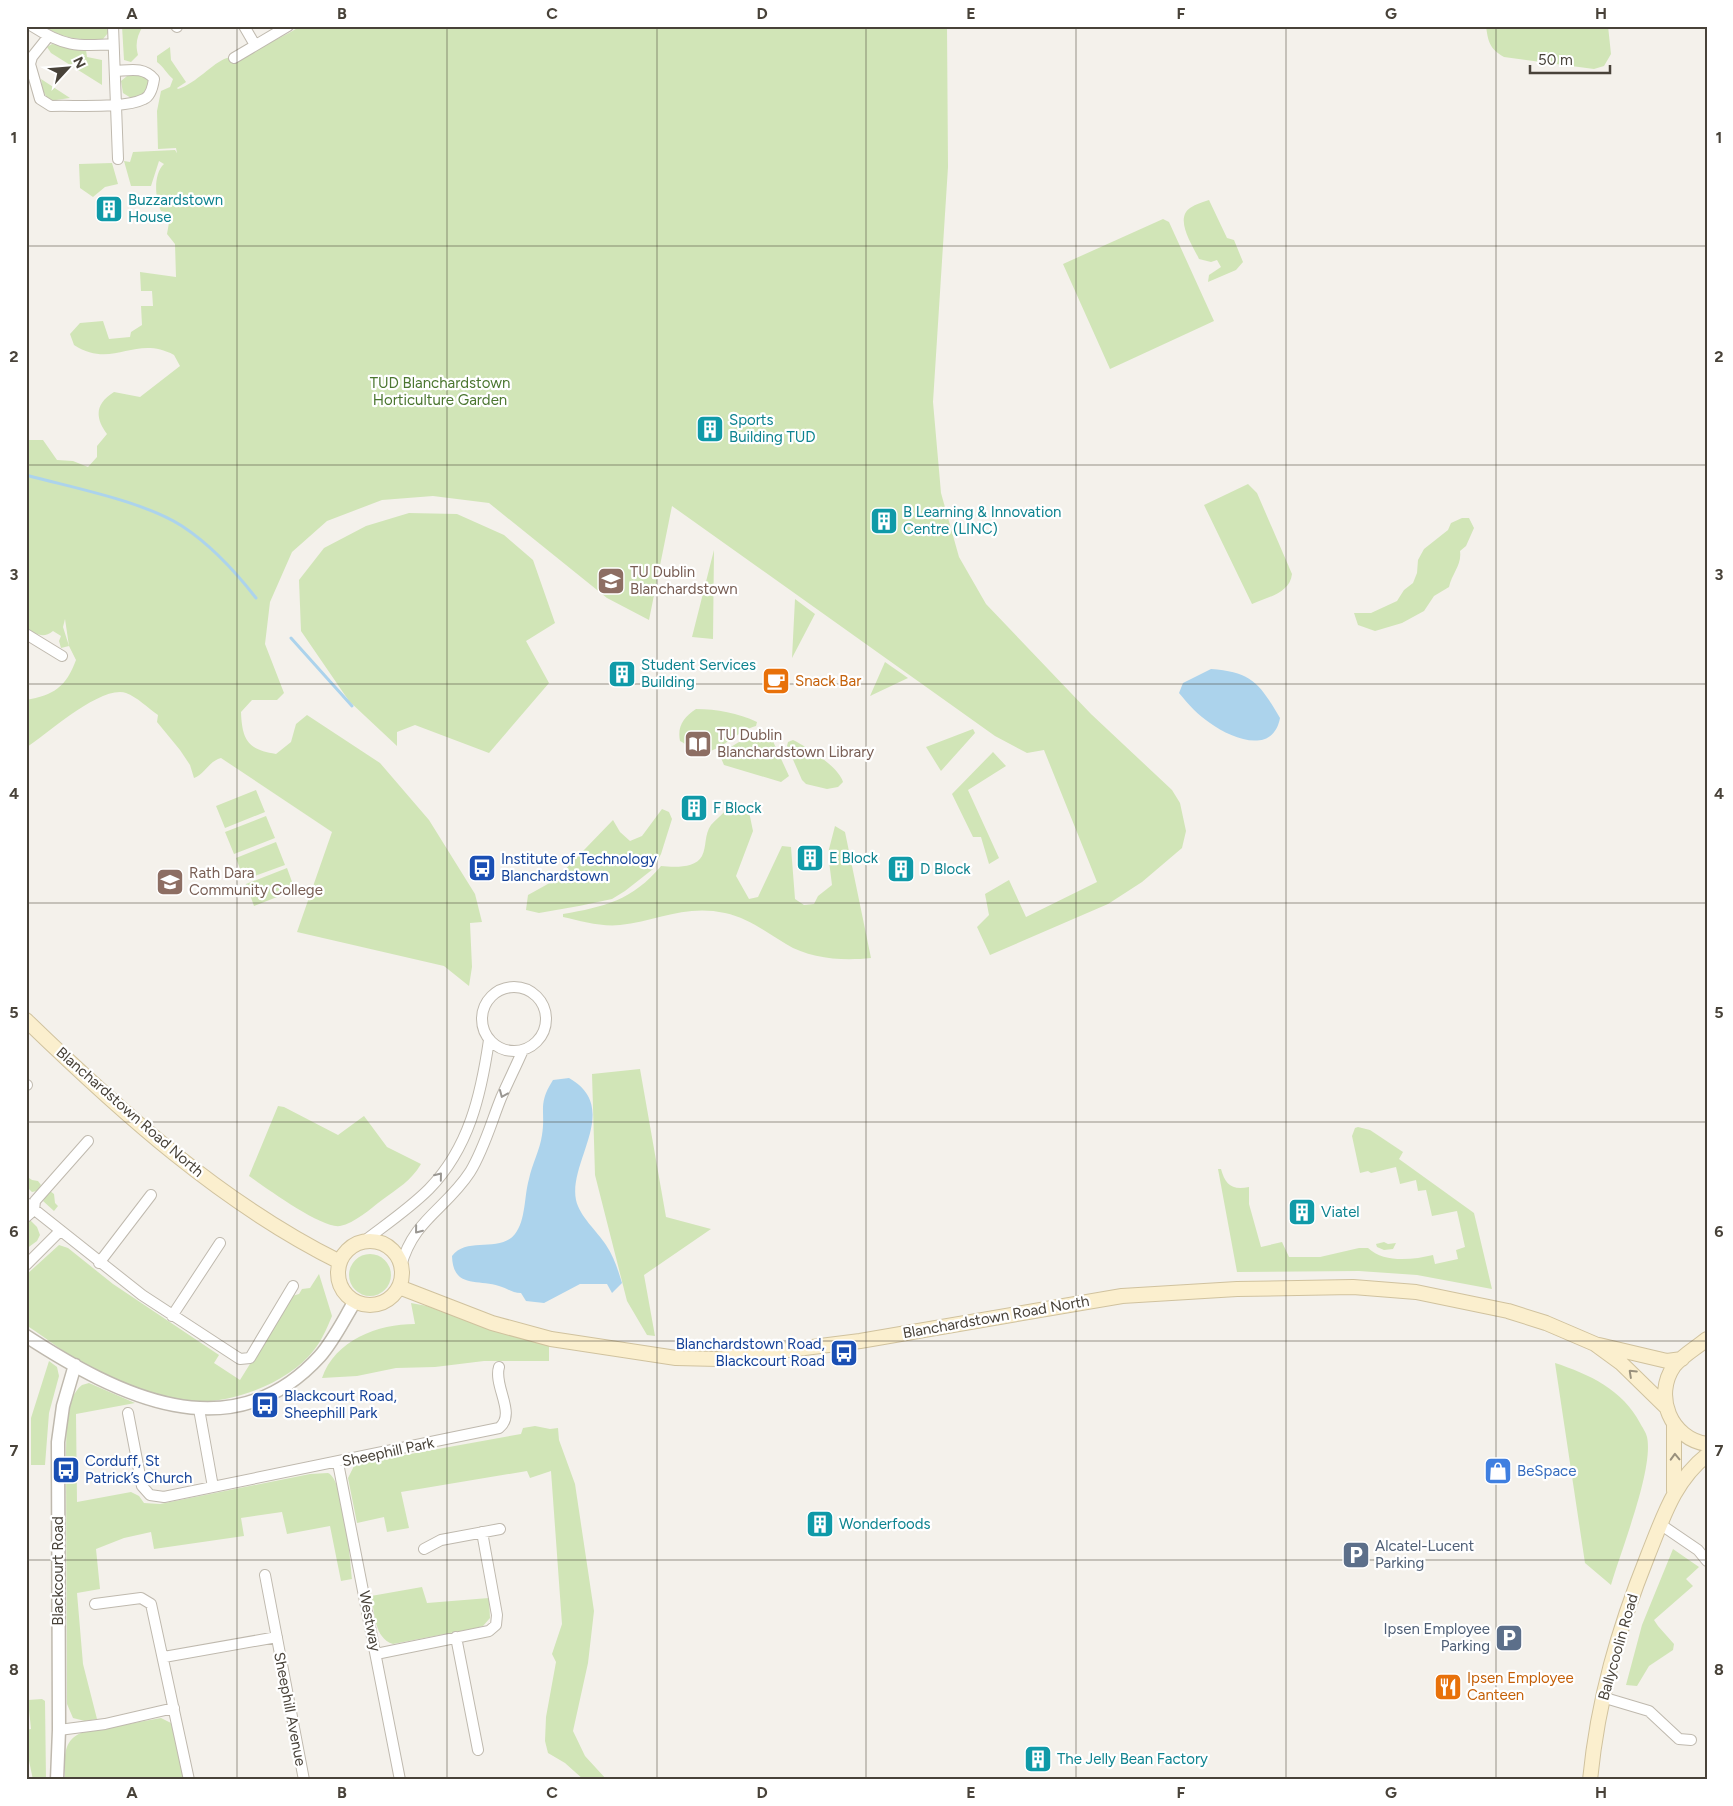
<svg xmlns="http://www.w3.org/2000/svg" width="1733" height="1806" viewBox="0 0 1733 1806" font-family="Figtree,sans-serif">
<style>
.green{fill:#d1e5b7}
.water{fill:#acd3ec}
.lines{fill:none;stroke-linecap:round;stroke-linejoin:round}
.stream{stroke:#acd3ec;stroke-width:3}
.minor-casing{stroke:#bfb9ae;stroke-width:12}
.tertiary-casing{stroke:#bfb9ae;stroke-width:15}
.secondary-casing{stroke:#d0c29e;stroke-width:16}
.minor{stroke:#fff;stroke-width:10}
.tertiary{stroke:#fff;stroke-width:12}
.secondary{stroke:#fbefce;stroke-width:14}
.oneway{stroke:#9a9792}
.oneway2{stroke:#99907c}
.grid{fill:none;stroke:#484239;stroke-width:1;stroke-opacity:0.55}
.labels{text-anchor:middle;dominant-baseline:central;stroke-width:4.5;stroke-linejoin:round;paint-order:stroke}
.culture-label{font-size:15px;fill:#0d838f;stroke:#fff;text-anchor:start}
.park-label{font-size:15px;fill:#4b7630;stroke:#fff}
.education-label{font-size:15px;fill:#785e54;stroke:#fff;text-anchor:start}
.food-label{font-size:15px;fill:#c56008;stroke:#fff;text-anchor:start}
.transit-label{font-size:15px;fill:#164399;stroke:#fff;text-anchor:start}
.street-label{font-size:15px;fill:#484239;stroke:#fff}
.shop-label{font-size:15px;fill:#366cbe;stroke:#fff;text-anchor:start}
.service-label{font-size:15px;fill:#4e5e75;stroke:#fff;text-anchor:start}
.neatline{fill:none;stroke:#484239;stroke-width:2}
.grid-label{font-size:16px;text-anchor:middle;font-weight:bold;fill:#484239}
</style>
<rect width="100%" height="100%" fill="#f4f1eb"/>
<path class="green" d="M44,26H108V33L103,39C80,40 63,39 44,26Z
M122,26H143C137,36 135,44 138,55L131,62L124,60Z
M301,26H947L948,167L933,402L941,493L959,557L986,604L1091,714L1172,790L1180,803L1186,831L1182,848L1142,882L1108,904L990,955L977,927L989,915L985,894L1009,880L1026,917L1097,882L1044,750L1027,753L995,736L672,506L649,620L607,598L489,503L433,496L382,500L327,521L292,552L270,602L265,644L284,693L277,700H252L241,712C242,740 248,750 276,754L291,742L296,724L307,715L380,763L429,820L475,894L482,922L470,923L472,967L469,986L444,966L297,932L332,832L221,758C209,761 205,774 194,778L190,765L180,750L157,722L158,715C148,708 137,697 126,693C101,685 47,734 26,748V700C54,695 66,687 76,660L69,646L65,619L63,627L69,646L61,648L59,641L61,636L53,631C43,639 36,634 26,628V440H43L57,460L73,461L88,467L97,457V446L107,434C94,417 96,403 114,392L140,397L180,366L174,355C135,334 113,370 74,345L70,334L80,323L103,321L109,339L130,337L131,332L142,325L141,306H153L152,291H141L140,272L176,277L175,244L167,234L170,217L167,212L161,211C155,199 153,174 164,164L159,161L151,186H131L124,161L130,162L133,152L175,150L177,153L176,148L158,149L157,111L161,91L170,87L173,79C166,73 164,67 157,62V56L170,47L171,60L186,82L177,88L178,89C197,83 212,63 227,58C253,50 277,41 301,26Z
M1486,26H1608L1611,54L1604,66L1594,69L1504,57C1490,49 1488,42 1486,26Z
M52,44L86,50L87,57L102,60V85L51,53L47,47Z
M135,75H142L151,80L150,87L141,97L131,98L123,93L121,81L127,76Z
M41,79L70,98L49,101L43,91Z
M112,163L118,184L105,187L93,197L80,188L79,164Z
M1209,200L1227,238L1234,240L1243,262L1236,270L1208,282L1209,275L1221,267L1217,260L1211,262L1199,259C1193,246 1174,219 1190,208C1196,204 1203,202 1209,200Z
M1163,219L1169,222L1214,321L1110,369L1063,264Z
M1248,484L1257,493L1292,574C1290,593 1268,597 1252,604L1204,505Z
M409,513L457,514L504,535L533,560L555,623L526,641L549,683L489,753L415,725L397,732V746L349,701L301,631L299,580L324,548L366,526Z
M1462,518H1469L1474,528L1466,546L1460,551C1462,565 1452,573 1449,587L1434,596L1424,611L1402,623L1375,631L1358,625L1354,613H1371L1397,601L1404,590L1413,583L1417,573L1418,560L1424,549L1448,530L1451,523Z
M714,550L713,639L692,637Z
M795,599L815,614L792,658Z
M885,662L908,678L870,696Z
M696,709C717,709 738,713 757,722L756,726C738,730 718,754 702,752C695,752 686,744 680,741C677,726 684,717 696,709Z
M973,729L975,733L941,771L926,747Z
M759,734L771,737L789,776L781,782L724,765L721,758C729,745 745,738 759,734Z
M793,740C807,747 839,767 843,782L838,787L827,789L806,784L802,780L787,746L788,742Z
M993,752L1006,766L968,790L999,858L989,864L981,837H973L952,794Z
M256,790L265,812L225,828L216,806Z
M727,801L748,807L753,831L736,876L749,899L758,897L782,846L791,847L795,899L804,905L814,904L818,896L832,885L828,853L835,826L845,832L871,958C843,961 810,959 786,944C766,932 748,918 725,913C686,904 657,921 620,925C601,927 581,921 563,917V914C604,907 633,900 661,866C673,867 695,869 702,856C707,846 704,835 711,825C715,820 721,816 725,811L724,802Z
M662,809L669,812L672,819L661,854L653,869L625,891L612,899L579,906L539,913L526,910L528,895L555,880L613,820L620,832L630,841L642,836Z
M266,816L275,838L234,854L225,832Z
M276,842L285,865L244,880L236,858Z
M287,868L295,890L254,906L246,884Z
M640,1069L666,1217L711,1229L644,1275L655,1336L647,1335L627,1301L595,1175L592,1074Z
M278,1106L284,1107L338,1135L364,1116L387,1147L421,1164C411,1181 398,1188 382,1200C370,1209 355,1223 340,1226C322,1229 266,1188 249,1176Z
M1358,1127L1370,1130L1403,1152L1399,1159L1474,1213L1492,1289L1417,1275L1359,1271L1237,1272L1218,1169H1221C1225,1184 1232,1191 1249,1187V1204L1261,1247L1282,1242L1289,1257H1320L1359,1248H1368C1384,1263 1412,1260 1433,1255L1435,1264L1458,1259L1456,1250L1465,1247L1457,1211L1432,1216L1426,1190L1418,1191L1416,1180L1400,1184L1396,1167L1371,1173L1368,1171L1360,1173L1352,1136L1355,1128Z
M26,1176L32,1180L38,1181L41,1185L37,1191L32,1192L26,1186Z
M50,1191L54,1194L55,1203L58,1206L54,1211L43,1201Z
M29,1219L37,1227L40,1235L37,1241L26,1249V1222Z
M1384,1242L1388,1244L1396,1243L1393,1249L1384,1250L1377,1247L1376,1244Z
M59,1245L68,1248L113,1284L219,1355L214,1363L240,1380L292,1296L299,1294L302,1289L310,1288L319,1274L332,1316C327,1328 322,1340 314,1350C290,1382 231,1405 191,1401C163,1398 122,1383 97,1371C72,1359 49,1340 26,1325V1275Z
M349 1275a21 21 0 1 1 42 0a21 21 0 1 1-42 0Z
M411,1303L427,1306L484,1327L549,1346V1361H484L435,1367L396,1368L357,1376L322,1378C335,1340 378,1324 415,1324Z
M49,1361L57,1367L59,1376L49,1413L45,1465H31V1418Z
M1555,1363C1589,1374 1623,1390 1640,1423C1642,1427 1646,1432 1647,1437C1654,1469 1621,1550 1611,1585L1585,1563Z
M89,1383L135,1403L76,1414L77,1502L131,1492L139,1496L144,1503L160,1504L310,1474L328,1473C344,1479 350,1560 352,1579L341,1581L330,1526L287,1534L282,1512L241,1518L244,1536L154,1549L151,1532L124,1538L96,1549L100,1589L77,1593L83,1664L97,1719L85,1721L73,1718L67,1704L66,1455C67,1434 64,1399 82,1385Z
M535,1426L550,1429L558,1428L559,1440L575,1484L594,1611L588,1663L573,1731L585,1756L607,1780H584L565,1763L548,1753L545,1741L546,1717L556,1662L552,1654L562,1624L551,1471L530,1478L527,1471L401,1492L409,1528L387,1532L384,1517L357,1523L348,1478L354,1466L366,1462L521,1434L523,1428Z
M1673,1549L1699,1567L1686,1579L1693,1586L1654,1620L1658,1626L1674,1644L1673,1650L1649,1666L1637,1686L1626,1685L1642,1625Z
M422,1587L427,1603L489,1598L490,1618L483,1626L476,1628L393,1644C374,1638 375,1613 371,1596Z
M42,1699L45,1701L46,1780H33L26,1746V1730L31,1729L28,1700Z
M161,1718L171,1723L184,1780H65C65,1760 61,1739 84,1732Z"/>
<path class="water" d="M1211,669C1252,672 1260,684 1280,718C1273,755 1232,739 1210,723C1198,715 1188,704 1179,693L1183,683Z
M569,1078C622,1108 568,1161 576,1200C580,1217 597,1231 606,1245C614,1257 618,1270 622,1283L612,1293L607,1284H580L544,1303L526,1301L521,1293C512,1293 507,1288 499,1286C478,1279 453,1289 452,1256C467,1236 500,1253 515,1234C526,1220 524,1196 529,1179C532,1164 540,1150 542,1135C546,1111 537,1105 553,1080Z"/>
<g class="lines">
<path class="stream" d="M26,475C73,488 143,501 182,526C211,545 235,571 256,598
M291,638L352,706"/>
<g class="minor-casing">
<path id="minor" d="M32,26C63,46 77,47 113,44
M113,26L118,159
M176,26L177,27
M244,26L255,45
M48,37L32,57L30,64L40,99L51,106C75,105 124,109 144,99C151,96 153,86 154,79C144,67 131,70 117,71
M234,58L288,26
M26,634L62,656
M482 1019a32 32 0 1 1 64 0a32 32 0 1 1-64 0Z
M26,1085H27
M26,1203L142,1295L240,1359L250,1358L293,1286
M26,1217L34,1210L35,1201L88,1141
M363,1242C385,1225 409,1209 429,1189C469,1148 481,1095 489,1040
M99,1263L151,1195
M26,1265L60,1231
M401,1266C413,1220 446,1209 470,1172C484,1149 491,1123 501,1098C508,1082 516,1066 523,1050
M172,1316L220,1243
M199,1409L213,1487
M128,1413L142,1486L150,1495L164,1497L499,1428C517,1414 493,1386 499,1367
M338,1463L400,1780
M1660,1524L1698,1550L1707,1561
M424,1549L441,1540L500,1529
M265,1575L304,1780
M95,1604L141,1598L151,1604L189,1780
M456,1637L478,1750
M376,1654L489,1631L496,1625L497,1615L482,1532
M164,1657L277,1637
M1602,1697L1649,1711L1679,1739L1691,1740
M59,1730L105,1724L174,1708"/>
</g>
<g class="tertiary-casing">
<path id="tertiary" d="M26,1336C117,1395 231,1454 320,1356C334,1340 344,1319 355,1301
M57,1780L59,1730L58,1442L63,1406L75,1365"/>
</g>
<g class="secondary-casing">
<path id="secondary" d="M26,1020C121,1112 221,1203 340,1262
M338 1273a32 32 0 1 1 64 0a32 32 0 1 1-64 0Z
M399,1287L492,1323L551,1339L676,1358L718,1359L860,1341L1122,1296L1237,1289L1353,1287L1416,1292L1508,1311L1546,1323L1595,1344L1621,1363L1665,1406
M1707,1339C1696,1348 1682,1356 1674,1366C1653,1396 1671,1439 1707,1444
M1599,1345L1667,1361L1682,1359
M1674,1424V1491
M1590,1780C1598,1699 1618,1630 1648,1555C1663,1518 1674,1481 1707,1455"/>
</g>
<use href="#minor" class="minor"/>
<use href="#tertiary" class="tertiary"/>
<use href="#secondary" class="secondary"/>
</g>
<defs><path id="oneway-chevron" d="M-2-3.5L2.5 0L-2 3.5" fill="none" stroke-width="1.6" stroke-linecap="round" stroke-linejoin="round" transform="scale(1.25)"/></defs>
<g class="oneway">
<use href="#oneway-chevron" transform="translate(503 1094) rotate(113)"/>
<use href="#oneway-chevron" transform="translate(439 1176) rotate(-51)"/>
<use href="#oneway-chevron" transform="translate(418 1230) rotate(129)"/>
</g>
<g class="oneway2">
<use href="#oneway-chevron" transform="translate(1632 1373) rotate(-137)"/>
<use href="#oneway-chevron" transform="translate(1675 1457) rotate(-92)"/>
</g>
<path class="grid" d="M237,26V1780M447,26V1780M657,26V1780M866,26V1780M1076,26V1780M1286,26V1780M1496,26V1780M26,246H1707M26,465H1707M26,684H1707M26,903H1707M26,1122H1707M26,1341H1707M26,1560H1707"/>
<defs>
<g id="building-square" transform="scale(1.4375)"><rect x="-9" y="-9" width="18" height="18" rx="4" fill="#0f9aa8" stroke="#fff"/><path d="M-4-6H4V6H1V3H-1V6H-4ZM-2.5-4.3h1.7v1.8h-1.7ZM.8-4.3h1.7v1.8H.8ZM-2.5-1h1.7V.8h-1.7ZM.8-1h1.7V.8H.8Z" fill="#fff"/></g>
<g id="university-square" transform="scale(1.4375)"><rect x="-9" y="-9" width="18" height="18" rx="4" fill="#8d6e63" stroke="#fff"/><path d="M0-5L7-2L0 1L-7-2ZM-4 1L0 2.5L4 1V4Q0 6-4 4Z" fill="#fff"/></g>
<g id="cafe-square" transform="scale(1.4375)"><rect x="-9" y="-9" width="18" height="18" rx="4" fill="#e8710a" stroke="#fff"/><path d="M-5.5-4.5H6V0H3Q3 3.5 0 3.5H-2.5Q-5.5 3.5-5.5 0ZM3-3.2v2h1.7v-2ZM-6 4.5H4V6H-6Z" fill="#fff"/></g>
<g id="library-square" transform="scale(1.4375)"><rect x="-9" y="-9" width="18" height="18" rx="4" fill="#8d6e63" stroke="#fff"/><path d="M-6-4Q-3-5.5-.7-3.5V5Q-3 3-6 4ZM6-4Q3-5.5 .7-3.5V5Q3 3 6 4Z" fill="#fff"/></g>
<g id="bus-square" transform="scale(1.4375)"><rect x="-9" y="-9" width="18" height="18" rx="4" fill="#1a4fb4" stroke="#fff"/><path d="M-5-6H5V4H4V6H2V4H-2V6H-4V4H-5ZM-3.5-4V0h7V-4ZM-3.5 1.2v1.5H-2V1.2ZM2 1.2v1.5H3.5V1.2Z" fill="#fff"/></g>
<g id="school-square" transform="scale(1.4375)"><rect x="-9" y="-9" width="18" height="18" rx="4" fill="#8d6e63" stroke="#fff"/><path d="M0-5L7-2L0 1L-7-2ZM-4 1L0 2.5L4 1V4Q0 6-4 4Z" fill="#fff"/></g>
<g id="shop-square" transform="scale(1.4375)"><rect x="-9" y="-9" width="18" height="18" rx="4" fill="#3f7fe0" stroke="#fff"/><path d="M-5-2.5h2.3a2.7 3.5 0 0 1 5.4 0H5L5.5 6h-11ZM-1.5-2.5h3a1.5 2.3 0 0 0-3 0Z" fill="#fff"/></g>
<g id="parking-square" transform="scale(1.4375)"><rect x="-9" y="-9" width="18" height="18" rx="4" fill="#5c6f8a" stroke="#fff"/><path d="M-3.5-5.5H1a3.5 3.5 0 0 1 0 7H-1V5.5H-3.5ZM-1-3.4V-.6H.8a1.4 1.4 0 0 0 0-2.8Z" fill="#fff"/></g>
<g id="restaurant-square" transform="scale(1.4375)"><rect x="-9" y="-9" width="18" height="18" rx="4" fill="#e8710a" stroke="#fff"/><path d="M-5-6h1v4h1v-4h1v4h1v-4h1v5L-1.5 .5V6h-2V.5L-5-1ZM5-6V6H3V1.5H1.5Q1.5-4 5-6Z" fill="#fff"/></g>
</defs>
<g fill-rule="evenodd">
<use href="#building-square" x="109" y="209"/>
<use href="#building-square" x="710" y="429"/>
<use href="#building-square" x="884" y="521"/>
<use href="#university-square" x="611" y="581"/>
<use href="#building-square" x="622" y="674"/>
<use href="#cafe-square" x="776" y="681"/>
<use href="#library-square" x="698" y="744"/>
<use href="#building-square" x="694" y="808"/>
<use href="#building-square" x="810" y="858"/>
<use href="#bus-square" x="482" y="868"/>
<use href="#building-square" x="901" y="869"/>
<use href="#school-square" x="170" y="882"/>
<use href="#building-square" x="1302" y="1212"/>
<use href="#bus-square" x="844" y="1353"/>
<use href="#bus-square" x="265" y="1405"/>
<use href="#bus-square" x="66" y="1470"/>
<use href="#shop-square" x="1498" y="1471"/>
<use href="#building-square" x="820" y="1524"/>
<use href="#parking-square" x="1356" y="1555"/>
<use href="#parking-square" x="1509" y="1638"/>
<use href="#restaurant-square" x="1448" y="1687"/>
<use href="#building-square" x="1038" y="1759"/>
</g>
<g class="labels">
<g class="culture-label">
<text x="128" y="200">Buzzardstown<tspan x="128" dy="17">House</tspan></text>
<text x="729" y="420">Sports<tspan x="729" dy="17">Building TUD</tspan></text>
<text x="903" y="512">B Learning &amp; Innovation<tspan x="903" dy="17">Centre (LINC)</tspan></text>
<text x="641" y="665">Student Services<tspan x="641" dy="17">Building</tspan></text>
<text x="713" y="808">F Block</text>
<text x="829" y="858">E Block</text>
<text x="920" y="869">D Block</text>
<text x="1321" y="1212">Viatel</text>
<text x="839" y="1524">Wonderfoods</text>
<text x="1057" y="1759">The Jelly Bean Factory</text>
</g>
<g class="park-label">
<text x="440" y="383">TUD Blanchardstown<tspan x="440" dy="17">Horticulture Garden</tspan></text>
</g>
<g class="education-label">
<text x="630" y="572">TU Dublin<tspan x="630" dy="17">Blanchardstown</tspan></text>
<text x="717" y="735">TU Dublin<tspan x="717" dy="17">Blanchardstown Library</tspan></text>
<text x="189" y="873">Rath Dara<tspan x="189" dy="17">Community College</tspan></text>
</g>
<g class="food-label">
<text x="795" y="681">Snack Bar</text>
<text x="1467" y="1678">Ipsen Employee<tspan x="1467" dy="17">Canteen</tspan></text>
</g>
<g class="transit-label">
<text x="501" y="859">Institute of Technology<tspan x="501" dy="17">Blanchardstown</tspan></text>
<text x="825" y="1344" text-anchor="end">Blanchardstown Road,<tspan x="825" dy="17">Blackcourt Road</tspan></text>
<text x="284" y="1396">Blackcourt Road,<tspan x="284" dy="17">Sheephill Park</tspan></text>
<text x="85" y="1461">Corduff, St<tspan x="85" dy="17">Patrick’s Church</tspan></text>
</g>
<g class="street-label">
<text transform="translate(130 1112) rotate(41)">Blanchardstown Road North</text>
<text transform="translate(996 1317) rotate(-10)">Blanchardstown Road North</text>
<text transform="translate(388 1452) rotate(-12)">Sheephill Park</text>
<text transform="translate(58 1571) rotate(-90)">Blackcourt Road</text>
<text transform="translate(370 1621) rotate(79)">Westway</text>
<text transform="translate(1618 1647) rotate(-74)">Ballycoolin Road</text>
<text transform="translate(290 1709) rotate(79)">Sheephill Avenue</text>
</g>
<g class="shop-label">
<text x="1517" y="1471">BeSpace</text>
</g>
<g class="service-label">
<text x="1375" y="1546">Alcatel-Lucent<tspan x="1375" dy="17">Parking</tspan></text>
<text x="1490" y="1629" text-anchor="end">Ipsen Employee<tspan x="1490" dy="17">Parking</tspan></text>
</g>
</g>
<rect width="1733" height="1806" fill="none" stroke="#ffffff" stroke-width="55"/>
<g transform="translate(68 68) rotate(64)" stroke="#ffffff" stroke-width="4" paint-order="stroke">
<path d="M0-4L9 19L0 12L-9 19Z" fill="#484239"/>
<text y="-8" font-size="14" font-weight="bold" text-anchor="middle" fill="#484239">N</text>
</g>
<path d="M1530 65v8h80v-8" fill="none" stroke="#484239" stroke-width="2.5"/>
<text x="1538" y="65" font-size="15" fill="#484239" stroke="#ffffff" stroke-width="4" paint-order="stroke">50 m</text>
<rect x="28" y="28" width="1678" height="1750" class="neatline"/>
<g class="grid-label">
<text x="132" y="19">A</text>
<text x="342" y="19">B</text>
<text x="552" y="19">C</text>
<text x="762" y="19">D</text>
<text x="971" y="19">E</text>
<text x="1181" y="19">F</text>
<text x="1391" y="19">G</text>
<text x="1601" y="19">H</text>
<text x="14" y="143">1</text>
<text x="1719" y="143">1</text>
<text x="14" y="362">2</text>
<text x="1719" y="362">2</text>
<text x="14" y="580">3</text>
<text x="1719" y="580">3</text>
<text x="14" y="799">4</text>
<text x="1719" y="799">4</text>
<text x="14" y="1018">5</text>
<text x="1719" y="1018">5</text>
<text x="14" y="1237">6</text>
<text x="1719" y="1237">6</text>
<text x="14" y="1456">7</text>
<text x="1719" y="1456">7</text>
<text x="14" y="1675">8</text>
<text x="1719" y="1675">8</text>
<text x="132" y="1798">A</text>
<text x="342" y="1798">B</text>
<text x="552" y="1798">C</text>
<text x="762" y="1798">D</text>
<text x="971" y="1798">E</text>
<text x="1181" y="1798">F</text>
<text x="1391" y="1798">G</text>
<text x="1601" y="1798">H</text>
</g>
</svg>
